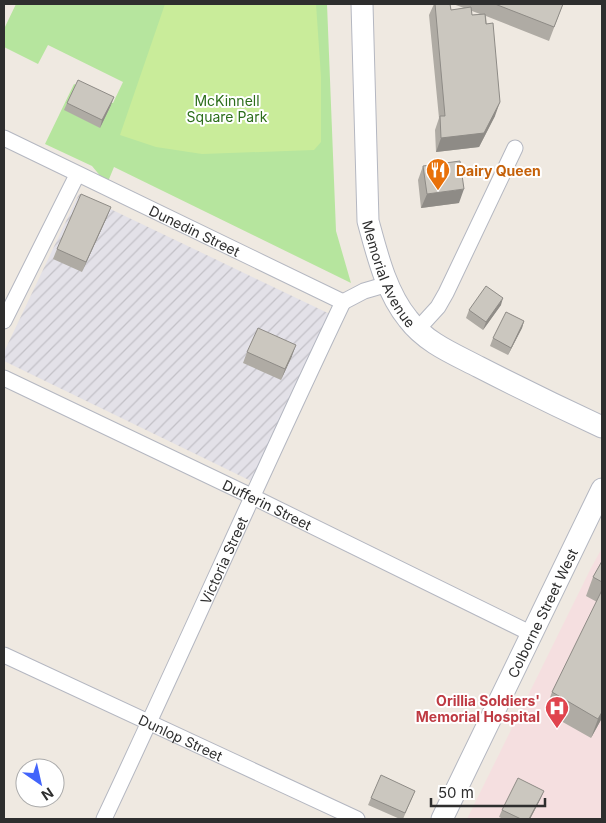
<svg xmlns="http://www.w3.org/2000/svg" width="606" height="823" viewBox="0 0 606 823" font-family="Inter,sans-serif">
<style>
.industrial{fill:url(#industrial-furrows)}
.medical{fill:#f5dfe0}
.grass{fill:#b6e59e}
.pitch{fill:#c9ec9a}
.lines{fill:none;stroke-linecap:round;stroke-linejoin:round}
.street-casing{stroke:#b4b7c1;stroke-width:17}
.secondary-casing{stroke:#b4b7c1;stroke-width:23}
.street{stroke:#fff;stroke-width:15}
.secondary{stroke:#fff;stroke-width:21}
.wall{fill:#afaba4;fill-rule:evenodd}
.shaded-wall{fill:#8e8b86}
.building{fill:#cbc7bf;stroke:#8e8b86}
.labels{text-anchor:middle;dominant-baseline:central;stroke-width:4;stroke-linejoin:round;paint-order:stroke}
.park-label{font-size:14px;fill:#2c6e1b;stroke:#fff}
.food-label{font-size:14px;font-weight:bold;fill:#c56008;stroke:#fff;text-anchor:start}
.street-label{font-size:14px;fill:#2e2e2e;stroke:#fff}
.health-label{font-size:14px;font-weight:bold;fill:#be3a42;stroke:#fff;text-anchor:end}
</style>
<defs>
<pattern id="industrial-furrows" width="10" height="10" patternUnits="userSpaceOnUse" patternTransform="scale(1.25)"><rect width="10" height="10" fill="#e3e1e8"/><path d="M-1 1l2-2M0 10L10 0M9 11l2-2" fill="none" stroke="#c3c1c7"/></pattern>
</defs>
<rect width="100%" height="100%" fill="#efe9e1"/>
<path class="industrial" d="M79,194L332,315L251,481L4,361V352Z"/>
<path class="medical" d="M602,548V819H467L591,568Z"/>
<path class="grass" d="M16,4H327L336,231L351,283L114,167L107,184L92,166L45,144L74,84L113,103L123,82L48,45L38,64L4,47V29Z"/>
<path class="pitch" d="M165,4H316L321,77V142L314,150L202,154L156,147L120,135Z"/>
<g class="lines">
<g class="street-casing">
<g id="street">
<path id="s1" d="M4,138L343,302"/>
<path d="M343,302L364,291L388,284"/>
<path d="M4,321L77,175"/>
<path d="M417,330L438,307L446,293L515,148"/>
<path id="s2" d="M4,378L251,496L532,634"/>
<path id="s3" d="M4,655L357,819"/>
<path id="s4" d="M104,819C185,647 261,474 343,302"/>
</g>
</g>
<g class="secondary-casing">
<g id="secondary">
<path id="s5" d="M362,4L368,221C377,254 386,292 408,319C426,343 454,354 479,367C520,388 561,408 602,427"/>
<path id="s6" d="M442,819L602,489"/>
</g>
</g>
<use href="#street" class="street"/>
<use href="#secondary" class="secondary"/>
</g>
<path class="wall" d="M434,4H450L451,10L464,8L453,4H563L549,41L486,16L495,116L479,147L436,152L435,130L439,118L429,15ZM472,11L480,14L472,15Z
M67,103L111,105L100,128L64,110Z
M423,166L459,203L421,208L418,180Z
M107,217L82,272L53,259L57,249Z
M501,305L483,330L466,318L469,310Z
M524,321L522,328L508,355L490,346L493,338Z
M247,352L292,356L281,380L243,363Z
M602,561V718L591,738L545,712L552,692L597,602L586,596L593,577Z
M415,791L403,819H400L368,805L371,798Z
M541,798L530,819H503L499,817L502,810Z"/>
<path class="shaded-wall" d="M114,97L111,105L100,128L102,120Z
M500,102L495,116L479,147L436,152L441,138Z
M464,189L459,203L421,208L427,194Z
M111,207L107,217L82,272L86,262Z
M503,298L501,305L483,330L486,322Z
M524,321L522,328L508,355L511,348Z
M296,345L292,356L281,380L285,369Z
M602,712V718L591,738L598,719Z
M544,791L541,798L530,819H529Z"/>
<path class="building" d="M435,4H450L451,10L471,7L472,15L485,14L486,24L493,23L500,102L484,133L441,138L440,116H445Z
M495,4H563L554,27Z
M78,80L114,97L102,120L67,103Z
M460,161L464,189L427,194L423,166Z
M81,194L111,207L86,262L57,249Z
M486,286L503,298L486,322L469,310Z
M506,312L524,321L511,348L493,338Z
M258,328L296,345L285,369L247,352Z
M602,561V582L593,577Z
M602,590V712L598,719L552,692Z
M381,775L415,791L405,813L371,798Z
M518,778L544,791L529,819H521L502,810Z"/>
<defs>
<g id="restaurant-pin" transform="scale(1.25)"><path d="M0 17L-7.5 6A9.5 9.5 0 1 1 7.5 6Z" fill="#e8710a" stroke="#fff"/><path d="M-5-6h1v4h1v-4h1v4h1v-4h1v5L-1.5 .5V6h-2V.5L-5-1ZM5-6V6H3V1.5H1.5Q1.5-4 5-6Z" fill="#fff"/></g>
<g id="hospital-pin" transform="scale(1.25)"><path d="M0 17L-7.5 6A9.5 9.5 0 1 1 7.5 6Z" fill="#e0444e" stroke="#fff"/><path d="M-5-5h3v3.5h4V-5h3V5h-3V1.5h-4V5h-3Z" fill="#fff"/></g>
</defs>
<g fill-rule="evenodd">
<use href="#restaurant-pin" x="438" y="170"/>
<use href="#hospital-pin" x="557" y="708"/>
</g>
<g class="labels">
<g class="park-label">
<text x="227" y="100">McKinnell<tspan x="227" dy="16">Square Park</tspan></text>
</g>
<g class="food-label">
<text x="456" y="170">Dairy Queen</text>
</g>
<g class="street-label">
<text stroke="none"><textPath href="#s1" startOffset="212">Dunedin Street</textPath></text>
<text stroke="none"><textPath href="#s5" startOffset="274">Memorial Avenue</textPath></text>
<text stroke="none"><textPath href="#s2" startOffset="292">Dufferin Street</textPath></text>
<text stroke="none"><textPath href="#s4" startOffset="285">Victoria Street</textPath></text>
<text stroke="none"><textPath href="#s6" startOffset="229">Colborne Street West</textPath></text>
<text stroke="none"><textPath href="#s3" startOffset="195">Dunlop Street</textPath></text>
</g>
<g class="health-label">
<text x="540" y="700">Orillia Soldiers'<tspan x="540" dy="16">Memorial Hospital</tspan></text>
</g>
</g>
<rect width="606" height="823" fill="none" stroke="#2e2e2e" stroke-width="10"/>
<g transform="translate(40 783) rotate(146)"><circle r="24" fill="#ffffff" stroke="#ababab"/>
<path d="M0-4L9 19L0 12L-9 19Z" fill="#4264fb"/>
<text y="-8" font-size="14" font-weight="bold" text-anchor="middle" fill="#2e2e2e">N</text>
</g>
<path d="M431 798v8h114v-8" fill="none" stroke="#2e2e2e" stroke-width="2.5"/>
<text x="438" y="798" font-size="15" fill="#2e2e2e" stroke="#ffffff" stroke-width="4" paint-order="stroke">50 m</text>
</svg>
